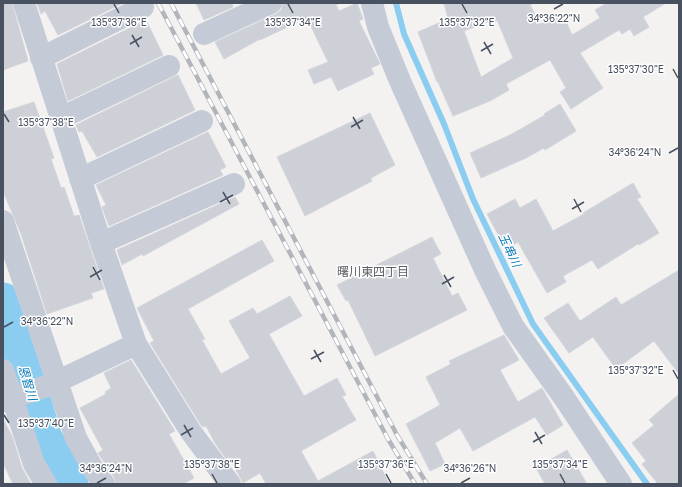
<svg xmlns="http://www.w3.org/2000/svg" width="682" height="487" viewBox="0 0 682 487" font-family="'Golos Text','Noto Sans JP',sans-serif">
<style>
.lines{fill:none;stroke-linecap:round;stroke-linejoin:round}
.stream{stroke:#8acdf1;stroke-width:6}
.river{stroke:#8acdf1;stroke-width:35}
.building{fill:#cdd0d7;stroke:#d5d6dd;fill-rule:evenodd}
.minor{stroke:#c5cbd6;stroke-width:22}
.rail-casing{stroke:#b3b5bc;stroke-width:4.5}
.rail{stroke:#fff;stroke-width:3;stroke-dasharray:9;stroke-linecap:butt}
.ticks{fill:none;stroke:#485160;stroke-width:1.5}
.labels{text-anchor:middle;dominant-baseline:central;stroke-width:3;stroke-linejoin:round;paint-order:stroke}
.water-label{font-size:12px;font-style:italic;fill:#0578b6;stroke:#fff}
.neighbourhood-label{font-size:12px;fill:#5d6067;stroke:#fff}
.ticks-label{font-size:10px;text-anchor:middle;fill:#485160;stroke:#fff;stroke-width:3;stroke-linejoin:round;paint-order:stroke}
</style>
<rect width="100%" height="100%" fill="#f4f2f1"/>
<g class="lines">
<path class="stream" d="M396,3L404,34L444,124L473,199L533,324L647,484"/>
<path class="river" d="M3,300L45,438L71,484"/>
</g>
<path class="building" d="M3,3H12L28,61L3,70Z
M37,3H123L58,35L45,11L41,14Z
M196,3H232L233,7L204,20Z
M283,3H340L336,5L339,11L357,3L363,19L359,21L380,64L371,68L374,74L338,91L331,77L314,84L308,70L328,62L307,18L260,40V39L224,59L215,42L276,14L281,10Z
M444,3H534L530,5L540,24L558,17H564L572,35L600,18L595,10L607,3H666L643,17L649,27L634,36L630,29L622,34L619,30L580,53L603,88L571,109L560,92L566,88L550,60L506,84L509,90L490,101L453,116L438,82H437L418,32L448,19ZM494,19L495,21L497,20L513,58L481,77L464,31Z
M146,20L163,55L68,101L57,64Z
M178,75L195,110L97,157L82,131L79,132L76,125Z
M34,102L54,158L51,159L61,188L64,187L74,216L79,215L104,289L91,293L93,298L47,314L21,234L3,191V112Z
M560,104L576,131L545,150L544,148L526,158L481,178L470,153L512,134L545,115L544,114Z
M370,113L395,165L371,178L372,181L305,216L277,157Z
M208,132L226,167L220,170L223,175L109,226L102,207L106,205L96,185Z
M633,183L641,197L637,199L659,233L639,245L638,244L598,269L592,260L563,276L566,282L547,293L518,242L506,249L487,214L515,199L520,208L536,199L553,231L584,214L583,213Z
M235,197L239,204L143,256L142,254L122,265L117,250Z
M432,237L441,254L433,258L452,296L458,293L467,310L375,356L348,300L346,301L337,285Z
M262,240L274,261L188,309L205,339L202,340L221,374L250,358L229,321L253,308L257,314L290,296L302,316L269,334L304,396L337,378L346,395L342,396L356,420L301,451L318,481L373,451L389,484H266L260,473L243,483L229,457L226,459L215,443L206,426L203,427L201,425L150,343L154,341L137,308Z
M679,270V374L654,341L616,369L593,337L569,353L544,318L568,303L580,321L616,297L621,305Z
M504,335L519,360L500,370L518,402L542,388L563,425L547,435L535,417L473,451L460,428L435,443L445,464L430,471L406,424L440,405L426,377L451,364L449,361Z
M131,360L175,431L169,434L194,478L183,484H116L114,477L98,453L103,450L80,408L106,394L105,392L111,388L104,373Z
M679,394V484H658L642,464L646,461L632,443L654,425L649,420Z
M3,419L12,436L22,468L31,484H13L3,463Z
M567,450L587,484H545L536,468Z"/>
<g class="lines">
<path class="minor" d="M24,3L101,243L136,344L191,432L230,484
M372,3L378,27L400,81L485,270L513,326L565,399L621,484
M204,34L271,3
M41,58L143,7
M61,118L169,66
M80,179L202,121
M3,221L76,438L92,467L104,484
M101,243L234,184
M3,370L34,464L46,484
M3,401L52,384L136,344"/>
<g class="rail-casing">
<path id="rail" d="M158,3L388,439L415,484
M171,3L397,435L427,484"/>
</g>
<use href="#rail" class="rail"/>
</g>
<path class="ticks" d="M114,4L119,13M288,4L293,13M462,4L467,13M554,9L563,4M132,35L139,47M484,42L491,54M130,44L142,37M481,51L493,44M673,69L678,78M4,114L9,122M353,117L360,129M351,127L363,120M669,153L678,148M223,192L230,204M574,199L581,212M220,202L233,195M572,209L584,202M93,267L100,280M444,275L451,287M90,277L102,270M442,284L454,277M4,327L13,322M314,350L321,362M311,359L324,352M673,370L678,379M4,415L9,423M184,425L191,437M535,432L542,444M181,435L193,428M533,442L545,435M212,474L217,483M386,474L391,483M560,474L565,483M97,483L106,478M461,483L470,478"/>
<g class="labels">
<g class="water-label">
<text transform="translate(510 250) rotate(65)">玉串川</text>
<text transform="translate(28 383) rotate(73)">恩智川</text>
</g>
<g class="neighbourhood-label">
<text x="373" y="271">曙川東四丁目</text>
</g>
</g>
<g class="ticks-label">
<text x="554" y="22">34°36'22"N</text>
<text x="119" y="26">135°37'36"E</text>
<text x="293" y="26">135°37'34"E</text>
<text x="467" y="26">135°37'32"E</text>
<text x="636" y="73">135°37'30"E</text>
<text x="46" y="126">135°37'38"E</text>
<text x="635" y="156">34°36'24"N</text>
<text x="47" y="325">34°36'22"N</text>
<text x="636" y="374">135°37'32"E</text>
<text x="46" y="427">135°37'40"E</text>
<text x="212" y="468">135°37'38"E</text>
<text x="386" y="468">135°37'36"E</text>
<text x="560" y="468">135°37'34"E</text>
<text x="106" y="472">34°36'24"N</text>
<text x="470" y="472">34°36'26"N</text>
</g>
<rect width="682" height="487" fill="none" stroke="#485160" stroke-width="8"/>
</svg>
